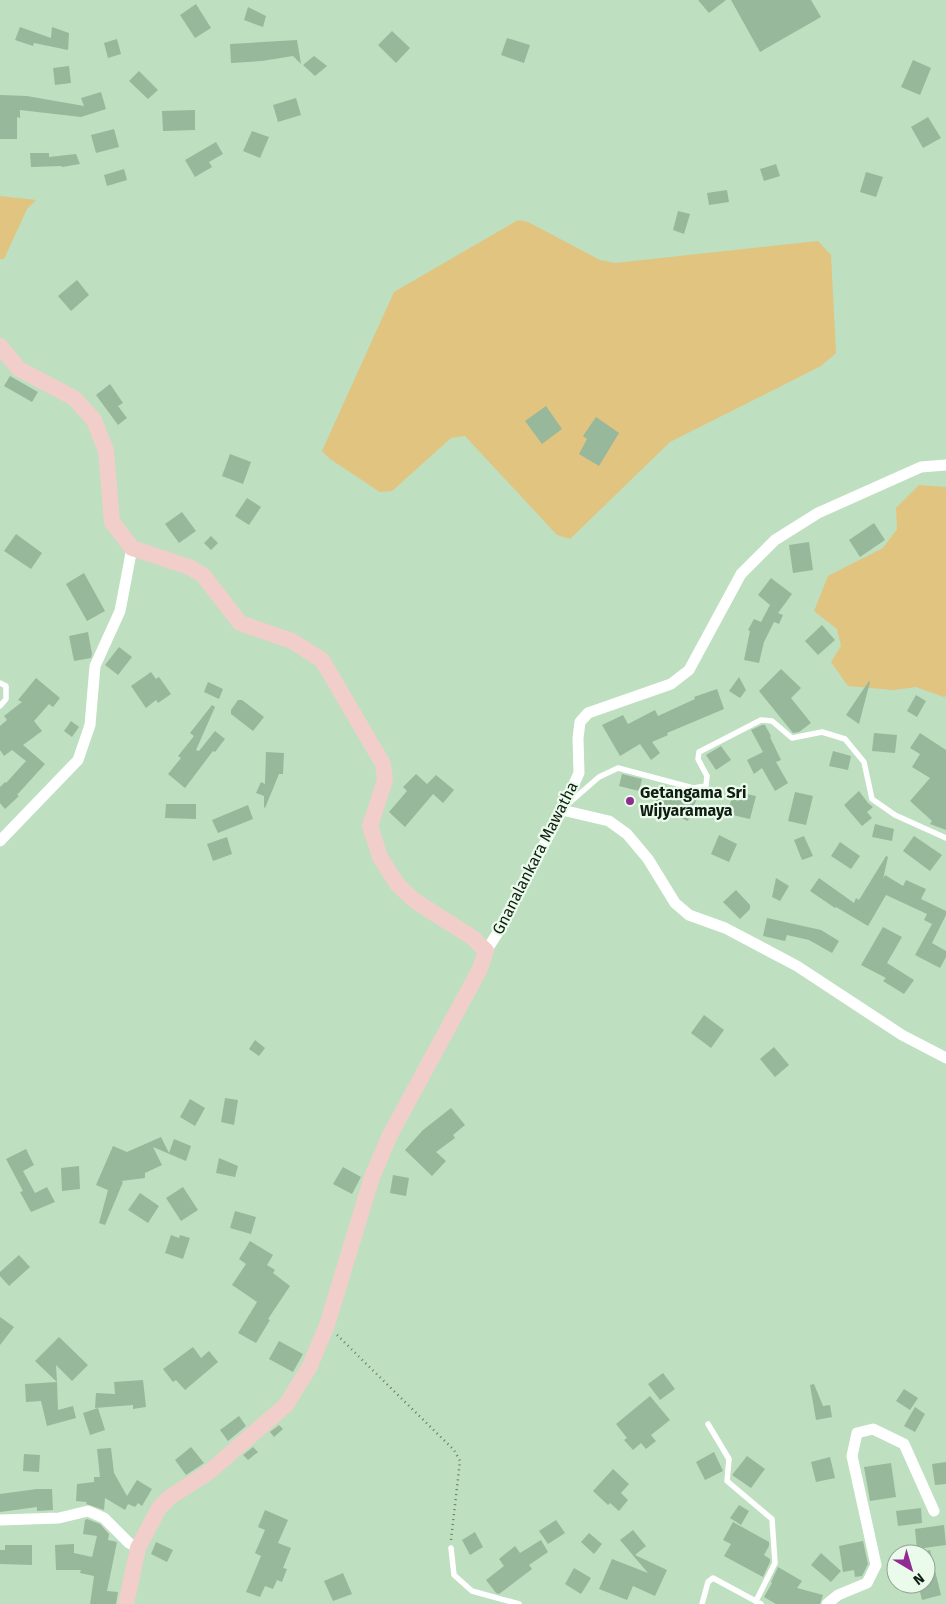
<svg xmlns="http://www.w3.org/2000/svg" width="946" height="1604" viewBox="0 0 946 1604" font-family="'Fira Sans',sans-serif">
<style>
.green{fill:#e1c480}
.building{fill:#97b89a}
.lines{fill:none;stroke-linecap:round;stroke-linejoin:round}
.path{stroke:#657c67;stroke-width:2.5;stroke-dasharray:1 4;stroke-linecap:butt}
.lane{stroke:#fff;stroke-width:5.5}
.street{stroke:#fff;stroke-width:11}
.secondary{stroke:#f2cecb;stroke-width:16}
.poi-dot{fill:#902b91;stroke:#eafbeb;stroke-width:2}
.labels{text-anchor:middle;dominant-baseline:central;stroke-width:4.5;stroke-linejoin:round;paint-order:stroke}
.poi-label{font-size:16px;font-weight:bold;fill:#101d12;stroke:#eafbeb;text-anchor:start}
.street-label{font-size:16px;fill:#101d12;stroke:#eafbeb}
</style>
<rect width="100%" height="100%" fill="#bedfc0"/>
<path class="green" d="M0,196L36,200L27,209L4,259H0Z
M518,220L528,222L600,260L615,263L818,241L831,255L836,353L821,366L670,442L570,539L557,535L465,436L451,438L392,491L380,492L330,459L322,451L394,292Z
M919,485L946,487V696L944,697L916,687L894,690L848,686L831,662L841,646L837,629L814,611L828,576L883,548L897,529L896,508Z"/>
<path class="building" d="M698,0H726L709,13Z
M731,0H811L821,17L760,52Z
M196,4L211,28L195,38L180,15Z
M248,7L266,16L263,27L244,20Z
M20,27L51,38L52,27L69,33L68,50L34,43L33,46L15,40Z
M392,31L410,48L396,63L378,45Z
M507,38L530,45L524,63L501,55Z
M117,39L121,54L108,58L104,43Z
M297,40L301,64L293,56L262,61L231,63L230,44Z
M314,56L327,66L315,76L303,65Z
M913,60L931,68L920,95L901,87Z
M69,66L71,83L55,85L53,68Z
M139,71L158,90L148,99L129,81Z
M101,92L106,109L81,117L20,110V118L17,117V139H0V95L27,96L84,106L81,98Z
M296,98L301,115L278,122L273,105Z
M195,110V130L163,131L162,111Z
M928,117L941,138L923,148L911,127Z
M114,129L119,147L96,153L91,135Z
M252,131L269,137L260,158L243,151Z
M216,142L223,154L209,162L212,167L195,177L185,160Z
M30,153H49V157L76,154L80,164L62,167L61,166L31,167Z
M776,164L780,176L764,181L760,169Z
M124,169L127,180L107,186L104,175Z
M866,172L883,177L876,197L860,192Z
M727,190L729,202L709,205L707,193Z
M678,211L690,214L684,234L673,230Z
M77,280L89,295L71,311L58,296Z
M10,376L38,392L32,402L4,386Z
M110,384L123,403L118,406L127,418L118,425L96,395Z
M546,406L562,429L542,444L525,421Z
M596,417L619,433L599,466L579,454L587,439L583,436Z
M230,454L251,462L243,484L222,476Z
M247,498L261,507L249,525L235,516Z
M182,512L196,531L179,543L165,524Z
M874,523L885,540L860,557L849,540Z
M16,534L42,553L31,569L4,551Z
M211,536L218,543L211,550L204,543Z
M809,542L813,570L793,573L789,545Z
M84,573L105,611L87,621L66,584Z
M771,578L792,594L778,613L783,615L779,624L774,622L764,642L759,663L744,660L750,631L748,630L754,619L761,622L770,605L758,595Z
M822,625L835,640L818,655L805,641Z
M88,632L92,654L91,658L74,661L69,636Z
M119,647L132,657L118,675L105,665Z
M781,669L801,688L791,698L811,723L799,732L793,733L759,691Z
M151,672L156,679L159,677L171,694L158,703L156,700L146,708L131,686Z
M739,677L746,690L740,698L729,691Z
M36,678L60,698L53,707L49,704L34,721L42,731L23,745L45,764L17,795L19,796L5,809L0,803V787L5,782L6,783L26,761L12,750L4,756L0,750V726L7,720L4,716L22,702L18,700Z
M869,681L870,682L859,724L846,715Z
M208,682L223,689L219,699L204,692Z
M717,689L724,709L667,733L668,735L652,742L660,753L651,760L640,744L620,756L602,725L623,715L628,724L655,710L658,716L695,699L694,697Z
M916,695L926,701L917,717L907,711Z
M238,700H242L264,717L253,731L231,714V710Z
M212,705L215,707L196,750L199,751L215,731L225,739L215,752L213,751L185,788L168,774L181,758L178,756L194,736L190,733Z
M71,721L79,727L72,737L64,731Z
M762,725H765L771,736L770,737L781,760L776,762L788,783L775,791L762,768L754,774L747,760L763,752L751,730Z
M874,733L897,735L895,753L872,751Z
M920,733L946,750V830L930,824L932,821L910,801L930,778L912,767L920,754L910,748Z
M721,746L731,760L716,770L706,755Z
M833,751L851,756L848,770L829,766Z
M266,752L284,753L283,774H279L265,808L264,807V796L256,793L261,782L265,784Z
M416,774L427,784L436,775L454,790L443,803L433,794L405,827L389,812L407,791L403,787Z
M622,774L642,779L639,791L619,786Z
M662,785L697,798L688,821L653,807Z
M733,791L756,796L750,819L728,814Z
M859,791L868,803L873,807L867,812L872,818L862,826L844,805Z
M795,792L813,796L806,825L788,821Z
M166,804H196V819L165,818Z
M248,805L253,819L218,833L212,820Z
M875,824L894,829L892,841L872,837Z
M719,835L737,844L729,862L711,854Z
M804,836L813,856L802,860L794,840Z
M914,836L942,855L930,871L903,851Z
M227,837L232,854L213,861L207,844Z
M840,842L860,856L851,869L831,856Z
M886,856L888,857L883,879L885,875L903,886L906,880L926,889L921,899L946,911V915L932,943L946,951V957L940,968L915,955L932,924L924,920L927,914L886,895L868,926L836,907L835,908L810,891L819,878L854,903L856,898L859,900Z
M776,878L789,886L780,901L772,897Z
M736,890L750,905V909L740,919L723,902Z
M767,918L821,930L839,941L832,953L809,940L787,935L785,941L763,936Z
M883,927L902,937L887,963L914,980L904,994L883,981L886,978L861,965Z
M704,1015L724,1030L711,1048L691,1033Z
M255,1040L265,1048L259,1056L249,1049Z
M774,1047L789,1065L775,1077L760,1059Z
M225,1098L238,1100L234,1125L221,1122Z
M190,1099L205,1108L195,1126L180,1117Z
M451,1108L465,1125L453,1135L455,1138L436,1152L446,1161L432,1176L405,1150L423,1130Z
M161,1137L169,1153L174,1139L191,1146L186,1161L153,1147L162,1165L145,1173V1178L121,1181L123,1182L105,1225L99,1223L108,1190L96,1185L113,1146L127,1152Z
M26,1149L34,1165L23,1171L35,1193L47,1187L55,1202L31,1212L20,1192L23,1191L6,1159Z
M219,1158L238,1166L235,1177L216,1173Z
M79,1166L80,1189L62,1191L61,1168Z
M343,1167L361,1177L352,1194L333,1184Z
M393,1175L409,1178L406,1196L390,1193Z
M183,1187L198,1210L181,1221L166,1198Z
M140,1193L159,1206L148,1223L128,1210Z
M235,1211L256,1217L251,1234L230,1228Z
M171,1235L179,1238L180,1235L190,1238L183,1259L165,1253Z
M250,1241L273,1255L267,1265L275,1270L273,1273L290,1286L268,1319L270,1320L256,1343L238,1333L257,1302L232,1285L246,1264L239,1259Z
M19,1255L30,1267L9,1286L0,1276V1272Z
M0,1317L14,1327L0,1345Z
M59,1337L88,1365L72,1381L56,1365L57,1382L35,1361Z
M279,1341L303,1354L293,1372L269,1359Z
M193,1347L201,1358L209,1351L218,1362L185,1390L176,1380L173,1382L163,1369Z
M663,1373L675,1389L660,1400L648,1384Z
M143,1380L146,1407L133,1409V1405L95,1408L96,1393L115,1394L114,1382Z
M57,1382L58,1410L73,1406L76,1418L47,1426L41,1401L26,1402L25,1384Z
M814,1384L823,1406L830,1405L832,1417L816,1420L810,1385Z
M904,1389L918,1398L910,1410L896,1401Z
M650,1396L670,1420L651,1435L656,1441L646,1449L641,1443L633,1450L624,1440L627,1438L616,1424Z
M915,1407L925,1414L915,1432L904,1426Z
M98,1408L105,1430L90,1435L83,1413Z
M239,1416L246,1426L228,1441L220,1430Z
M279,1425L283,1429L274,1437L270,1432Z
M191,1447L204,1463L186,1475L175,1460Z
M253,1447L258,1452L248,1460L243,1455Z
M111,1448L114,1473L127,1496L137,1480L152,1489L142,1506L138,1503L135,1507L128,1504L125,1510L105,1498L104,1510L86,1504L87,1502L76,1501L77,1484L94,1482V1477H100L97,1449Z
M714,1452L723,1471L705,1480L696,1462Z
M24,1454L40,1455L39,1472L23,1471Z
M747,1456L765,1469L751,1488L732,1475Z
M830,1457L835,1478L816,1482L811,1462Z
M946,1462V1484L935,1485L932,1464Z
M891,1463L896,1497L870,1501L864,1467Z
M613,1469L629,1484L621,1493L628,1500L619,1511L610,1503L608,1505L593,1491Z
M37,1489H52L53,1510L37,1511V1507L0,1512V1494Z
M739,1505L749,1511L741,1525L730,1518Z
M921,1508L922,1523L898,1526L896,1511Z
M265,1510L288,1520L278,1543L291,1548L283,1568L287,1569L282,1582L277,1580L273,1589L265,1586L260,1597L246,1592L261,1556L255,1553L265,1530L258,1527Z
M87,1519L100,1524L109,1534L108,1540L117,1542L107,1591L118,1592L116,1604H90L94,1576L80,1573L81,1570H56L55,1545L74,1544V1553L92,1557L97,1536L83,1534L85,1520Z
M556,1520L565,1533L548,1544L539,1531Z
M733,1522L769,1542V1546L764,1555L770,1559V1562L763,1577L724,1556L731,1544L723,1540Z
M944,1525L946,1545L917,1549L915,1529Z
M633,1530L646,1546L635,1555L667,1570L655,1596L633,1586L627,1600L599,1589L612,1559L648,1573L620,1540Z
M475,1532L483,1547L470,1555L462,1540Z
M589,1533L602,1544L594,1554L581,1542Z
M541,1540L548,1552L529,1565L532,1569L499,1594L496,1593L486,1580L504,1566L499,1559L515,1546L520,1553Z
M863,1541L868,1564L862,1576L855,1577L854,1570L843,1572L839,1546Z
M156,1542L173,1550L167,1562L151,1554Z
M5,1545H32V1565L0,1564V1550H5Z
M930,1550L941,1595L922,1600L918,1584H926V1551Z
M821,1553L841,1571L831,1582L811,1565Z
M778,1567L802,1581L797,1588L823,1595L820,1604H776L764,1597L772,1583L771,1582Z
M574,1568L591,1578L581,1594L565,1584Z
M343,1573L352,1594L333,1601L324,1581Z"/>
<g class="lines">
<path class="path" d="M337,1335L454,1450L460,1461L451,1540"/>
<path class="lane" d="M0,683L6,686V699L0,706
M568,804L599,777L618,768L693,788L706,786L707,776L698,759L699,752L761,720L772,721L792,738L822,732L845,739L864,762L872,799L895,815L946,838
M708,1424L729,1459L727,1481L772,1519L775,1563L756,1601
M451,1548L454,1575L472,1591L519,1604
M702,1604L708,1582L713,1578L761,1604"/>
<path class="street" d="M562,810L609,821L627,834L648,859L675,903L689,915L725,928L797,966L902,1035L946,1058
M0,841L78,760L90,725L95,666L120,611L132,548
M486,951L497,934L562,810L579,773L578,738L580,722L588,713L671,684L689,670L741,574L775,540L818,513L921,467L946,465
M0,1520L59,1518L88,1511L104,1518L129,1543L138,1548
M827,1604L838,1595L867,1583L876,1565L852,1456L857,1433L873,1429L904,1444L934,1511"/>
<path class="secondary" d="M0,346L19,369L74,398L94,420L106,451L112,522L132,548L189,567L203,575L240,623L292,641L322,660L383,764L385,780L370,826L380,857L397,884L415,901L473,938L486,951L480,969L390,1135L372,1177L327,1325L310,1366L286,1405L209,1472L170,1497L159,1508L138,1548L126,1604"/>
</g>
<circle class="poi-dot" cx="630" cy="801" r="5"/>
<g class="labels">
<g class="poi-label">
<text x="640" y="792">Getangama Sri<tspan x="640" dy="18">Wijyaramaya</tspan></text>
</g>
<g class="street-label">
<text transform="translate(535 858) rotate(-63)">Gnanalankara Mawatha</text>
</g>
</g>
<g transform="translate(911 1569) rotate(142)"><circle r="24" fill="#eafbeb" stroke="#93a294"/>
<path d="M0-4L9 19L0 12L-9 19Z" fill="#902b91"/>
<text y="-8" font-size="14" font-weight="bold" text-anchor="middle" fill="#101d12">N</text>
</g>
</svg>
